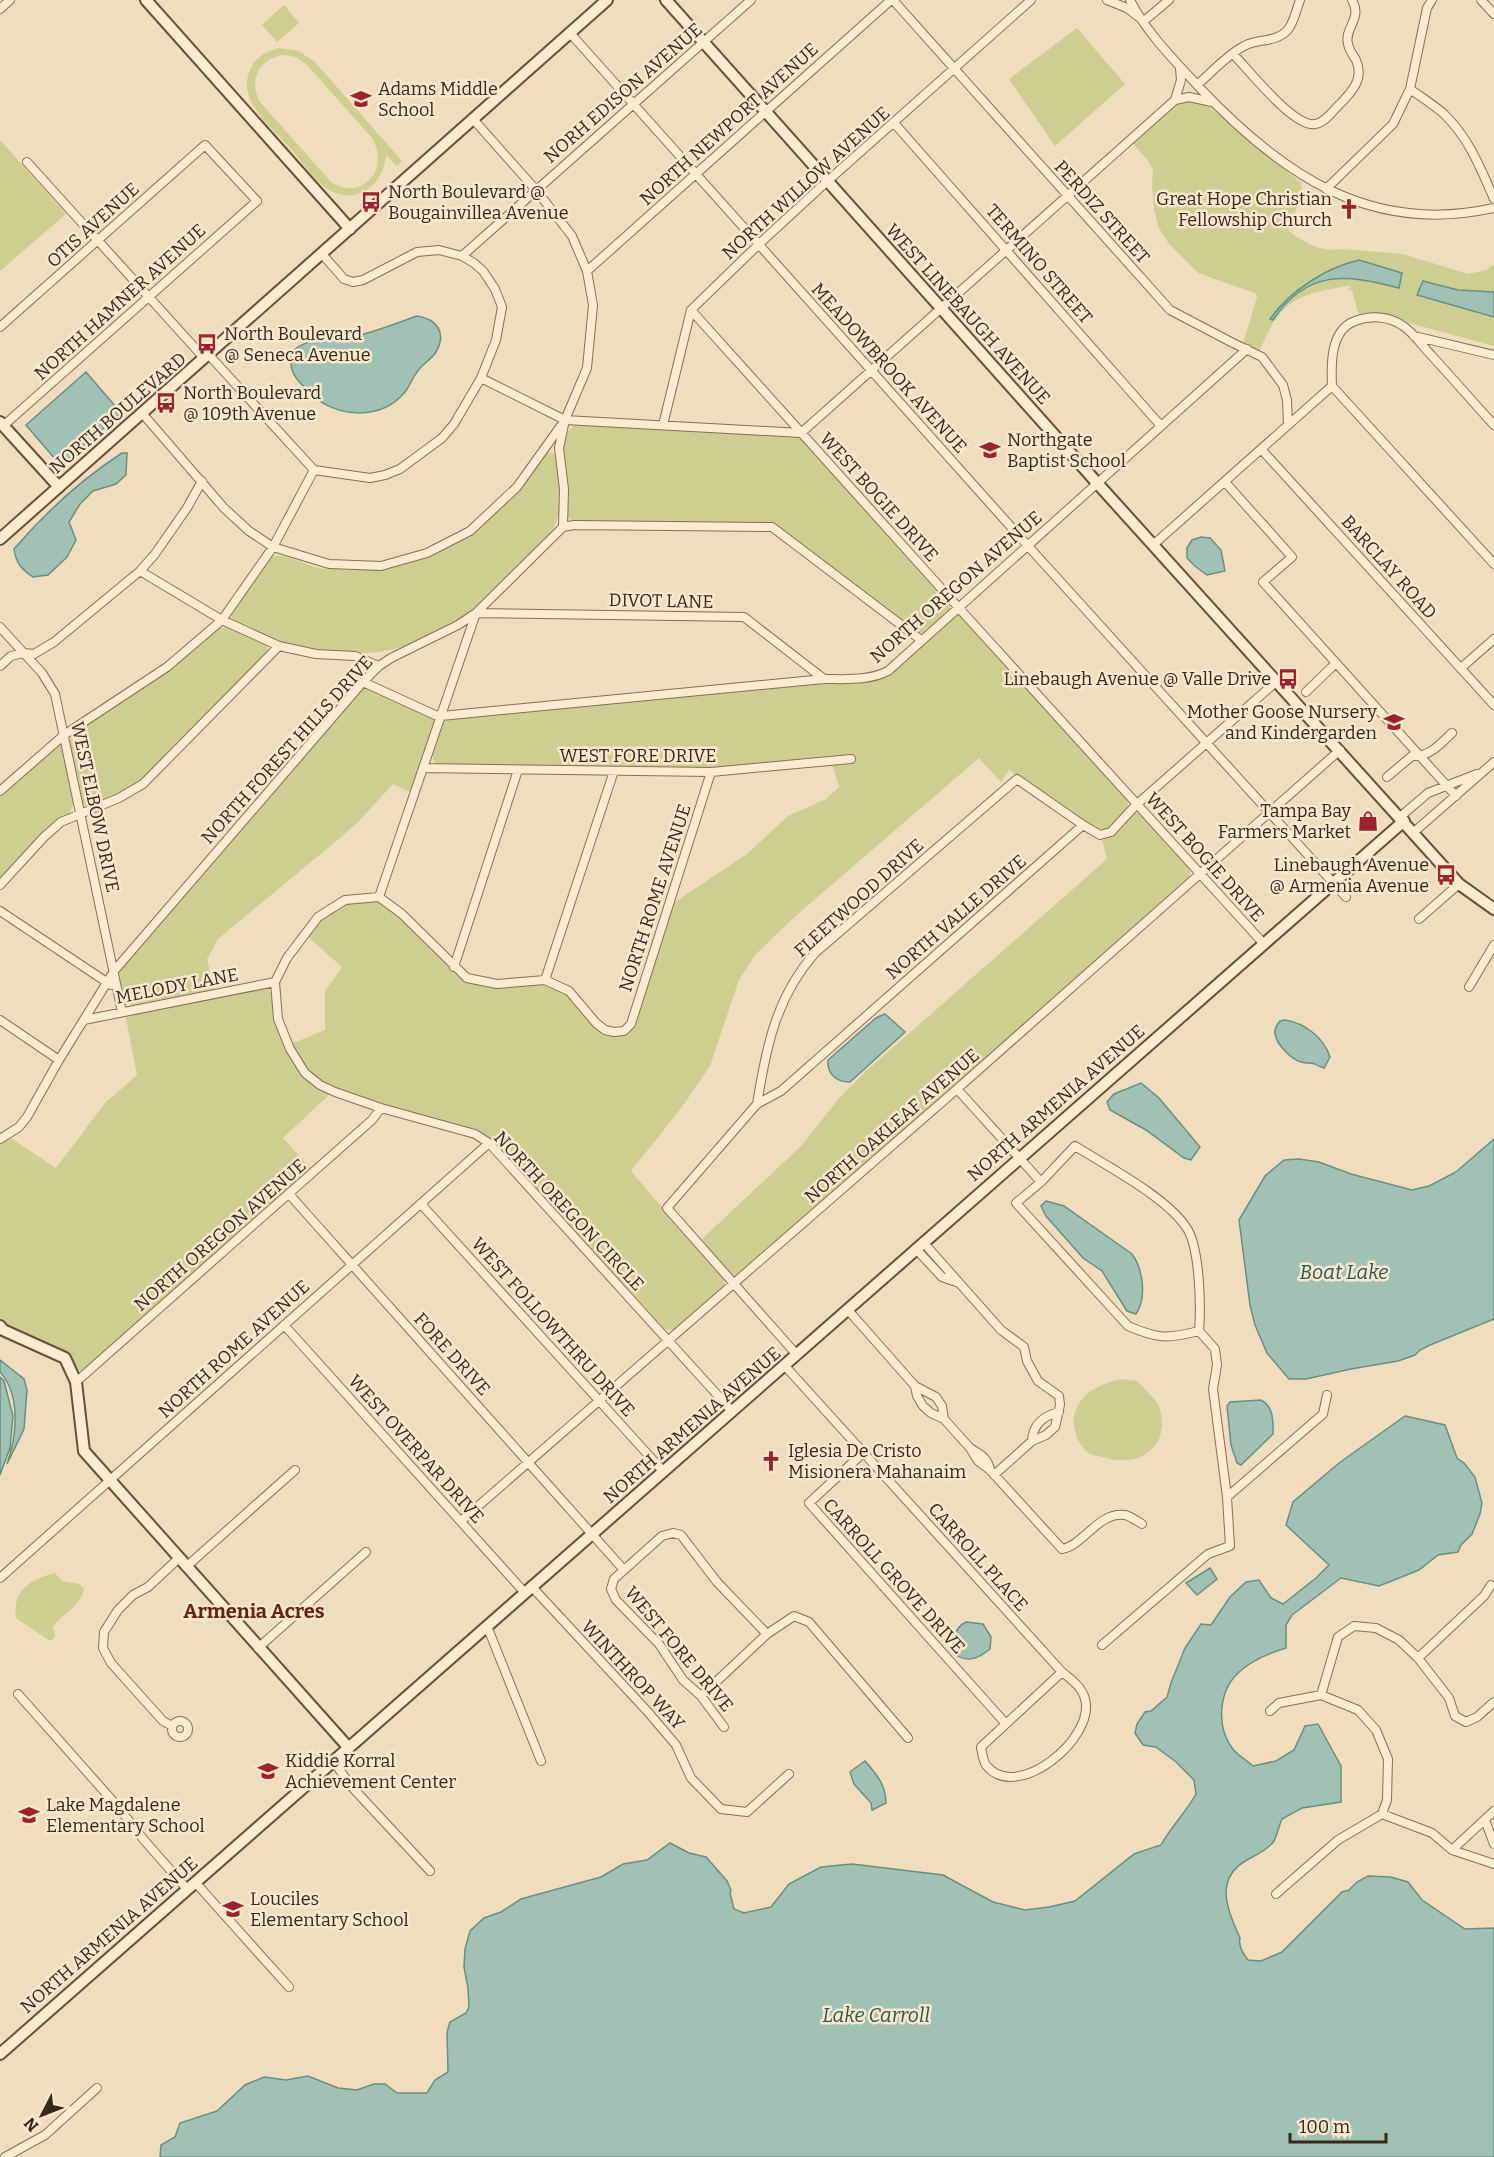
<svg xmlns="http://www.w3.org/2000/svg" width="1494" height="2157" viewBox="0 0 1494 2157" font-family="Bitter,serif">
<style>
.green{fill:#ccce92;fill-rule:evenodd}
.water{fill:#a2c1b5;stroke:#698f82;stroke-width:1.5}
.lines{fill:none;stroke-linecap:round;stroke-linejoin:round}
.street-casing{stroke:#896d56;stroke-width:10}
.secondary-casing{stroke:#6b4e39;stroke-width:14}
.street{stroke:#faebd1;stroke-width:8}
.secondary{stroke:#faebd1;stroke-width:10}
.labels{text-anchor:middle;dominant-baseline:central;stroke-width:5;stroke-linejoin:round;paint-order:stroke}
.poi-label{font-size:18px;fill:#38271b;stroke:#f7e8ce;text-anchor:start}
.street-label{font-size:18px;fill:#38271b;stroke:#f7e8ce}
.water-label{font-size:20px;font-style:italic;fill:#2a5851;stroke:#f7e8ce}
.neighbourhood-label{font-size:20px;font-weight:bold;fill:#662218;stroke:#f7e8ce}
</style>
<rect width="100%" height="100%" fill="#f0ddbe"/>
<path class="green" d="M284,5L299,23L277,42L262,25Z
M1077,28L1125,84L1055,146L1009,79Z
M278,48L298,51L314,61L402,161L397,166L386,155C384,182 361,204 333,192C317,185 303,163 292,150C273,129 236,101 250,70C256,57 265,52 278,48ZM284,55L296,57L306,64L372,138C390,168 364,201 332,183L260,102C248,81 259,58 284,55Z
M1175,100L1191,101L1207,105L1301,183L1302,192L1289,231C1303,242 1322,253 1341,249L1403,254L1468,274L1486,270L1494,264V346L1372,313L1359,316L1352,290H1346L1351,288L1350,285C1339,288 1328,289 1317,292C1280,302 1273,321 1258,354L1242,347L1257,297L1255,293L1198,273L1169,244L1159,228L1154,209L1152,186L1153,170L1149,162L1130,140Z
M0,140L66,214L0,271Z
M575,425L798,435L948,600L950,607L949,611L923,633H917L776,527L574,523L567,516C567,488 561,461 565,434Z
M547,452L554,454L557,459C561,486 565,511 550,535L474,610C425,644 389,658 328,652C313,651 297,649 283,644C266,637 249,629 232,621L231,618L234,609L271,557C284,552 301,563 315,567C322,569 330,569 337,569C433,579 491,520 547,452Z
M955,614L960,615L1127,799L1128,807L1108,828L1099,831L1009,770L1001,782L979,758L799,913L755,955L739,980L710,1066L682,1107L631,1171L724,1280L725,1288L674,1331L665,1329L498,1146L490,1140L328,1086C311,1076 301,1061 291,1044L325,1030V991L342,967L307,936C319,921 335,906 355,903C362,902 370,900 377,902C389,905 399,915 407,923C425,941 453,974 475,984C487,989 503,987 516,986C523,985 531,984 539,984C568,986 589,1015 608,1033L630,1029L672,904L747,854L788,816L826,799L839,787L830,757L692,769L438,765L433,759L432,752L442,723L451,716L882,679L893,671Z
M226,627L267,646L268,652L143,780L120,794L87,807L82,803L80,799L70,741L74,732L170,668L218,629Z
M364,684L434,718L435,723L410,792L393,784L358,822L340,838L218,939L207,959L214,990L132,1005L123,1001L118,971Z
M58,745H63L74,802L69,814L0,881V796Z
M1133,813H1140L1189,866L1190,873L1187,882L744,1272L734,1275L731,1274L700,1241L802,1145L840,1097L864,1073L1107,859L1102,840L1108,838Z
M263,987L269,990L271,994L278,1025L317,1086L330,1094L283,1138L311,1169L83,1371L77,1370C73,1363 69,1356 62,1351C43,1337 17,1337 0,1321V1142L9,1137L56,1168L105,1103L137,1075L125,1013Z
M1121,1379L1137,1381C1144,1389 1153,1396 1158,1405C1163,1415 1163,1426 1160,1436C1150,1461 1125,1464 1102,1457C1099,1456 1092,1455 1089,1453C1077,1445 1071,1425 1075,1412C1082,1391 1102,1384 1121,1379Z
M55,1573L62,1581L79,1584L84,1589C81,1606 63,1613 53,1627L55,1637L50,1641L16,1618C12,1590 31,1579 55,1573Z"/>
<path class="water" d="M1359,260L1402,273L1399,288C1346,274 1307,269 1273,320L1270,319C1290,291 1325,268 1359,260Z
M1423,281L1458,290L1494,292V317L1417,295Z
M417,316C437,319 447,333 436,352C431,360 422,364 417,372C412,378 410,386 405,392C381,421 336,418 311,394C297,380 287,372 292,351C321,331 335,342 364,334C382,329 400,322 417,316Z
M86,372L121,413L61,466L26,425Z
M122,453H127L126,475L116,484L93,491L80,504L69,522L76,540L67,557L48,575L33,577C21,569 16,563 14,549C45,513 82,479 122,453Z
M1201,537L1210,538L1221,550L1225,571L1207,575L1196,567L1187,558V548L1192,540Z
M885,1014L905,1032L850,1082C836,1082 827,1074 828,1060L876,1018Z
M1285,1020C1305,1023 1324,1038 1330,1057L1324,1068C1321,1067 1318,1066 1315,1064C1311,1062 1306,1064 1301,1062C1291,1059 1277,1045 1275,1034C1274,1029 1277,1025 1280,1021Z
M1141,1083L1159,1098L1200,1147L1191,1160L1184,1158L1146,1130L1110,1110L1107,1102L1114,1094Z
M1494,1139V1319L1430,1345L1420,1350L1415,1355L1398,1361L1351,1369L1306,1379H1289L1267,1353L1255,1325L1250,1305L1239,1220L1265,1176L1284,1160L1299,1159L1319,1162L1351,1174L1412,1190L1429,1186L1456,1172Z
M1046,1201L1064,1206L1132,1254C1143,1269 1147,1298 1136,1314L1127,1311L1102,1271L1083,1258L1046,1216L1041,1206Z
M0,1360L24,1379L27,1390L24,1429L7,1464C17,1436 21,1395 0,1372Z
M0,1377L4,1381L13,1416L10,1448L0,1475Z
M1261,1400C1274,1407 1273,1421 1273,1434L1241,1465L1237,1463L1231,1445L1227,1406L1230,1402Z
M1405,1416L1445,1425L1457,1458L1464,1463L1475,1477L1482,1503L1480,1514L1472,1534L1461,1545L1458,1552L1438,1555L1419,1570L1379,1586L1341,1578L1292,1615L1286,1625V1648C1269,1653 1250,1661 1237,1674C1219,1692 1216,1726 1232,1748C1237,1755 1246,1760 1253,1766L1276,1761L1294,1750L1305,1726L1318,1724L1341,1766V1802L1302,1808L1282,1819C1279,1826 1277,1835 1274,1841C1268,1850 1256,1855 1247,1860C1213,1879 1228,1911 1240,1938C1238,1946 1243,1953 1248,1960L1261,1961L1282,1952L1342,1892L1349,1890L1357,1882L1368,1876L1391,1877L1408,1882L1422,1900L1465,1929L1494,1928V2157H160L161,2145L175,2137L180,2123L217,2111L245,2085L264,2077L286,2080L308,2076L338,2088L357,2090L374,2084H385L397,2093H427L435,2080L448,2072L447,2032L450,2022L466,2013L469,2007L468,1988L464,1967L465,1949L470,1931L484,1918L501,1912L521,1899L601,1877L623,1864L647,1860L670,1843L689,1853L706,1857L727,1881L731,1890L730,1893L734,1909L744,1913L771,1907L789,1884L821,1867L852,1864L943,1875L993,1902L1025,1910L1049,1907L1075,1901L1134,1854L1161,1845C1171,1827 1186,1812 1196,1794L1194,1780L1176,1762L1156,1747L1143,1745L1135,1733L1137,1724L1145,1712L1151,1711L1167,1697L1171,1683L1185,1648L1201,1624L1211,1625L1230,1597L1246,1582L1259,1580L1271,1598L1283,1604L1316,1578L1329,1565L1286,1525L1293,1502L1339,1463Z
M1210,1568L1217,1579L1197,1595L1186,1583Z
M966,1622L983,1624L991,1637L990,1649C979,1658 968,1663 956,1655C952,1643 953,1628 966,1622Z
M865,1761C877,1775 886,1785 886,1803L872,1810L871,1803L854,1784L850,1772Z"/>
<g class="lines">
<g class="street-casing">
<path id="street" d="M893,0L1170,310L1231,342L1262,357L1283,385L1287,400L1288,425
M1107,0L1127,8L1144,21L1169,0
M1130,0C1146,32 1174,60 1198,86C1280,173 1369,236 1494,208
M1481,0L1494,14
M0,9L10,0
M570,33L1028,546L1346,897
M1233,54C1248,69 1294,128 1315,124C1324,123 1331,113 1337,107C1350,94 1365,80 1356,60C1353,55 1349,50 1348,44C1344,27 1363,19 1352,0
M1197,85C1212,72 1227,55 1244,46C1251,42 1259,41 1267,40C1293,35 1292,22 1300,0
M1410,89C1421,97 1434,105 1444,114C1469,138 1481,169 1494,199
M1175,100L1181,80L1180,68
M894,123L1161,426
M27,162L204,358
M1326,189L1393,124L1410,89L1427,8L1432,0
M462,256L751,0
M587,271L891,0
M691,310L958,607L1263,943
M0,327L205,145L257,201L3,426
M1414,336L1494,355
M208,354L314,470L370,478L385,475L400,469L442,438L454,424L481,378L496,340L502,307L495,289L483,271L474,263L462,256L439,250L417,252L363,280L353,282L344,279L322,254
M481,378L565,420L801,433L1175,100L1189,97L1212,102
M1332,386L1494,564
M142,413L224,508L249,531L273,547L329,564L381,566L427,553L470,531L517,487L565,420L587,368L593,305L587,271L572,236L536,190L473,119
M663,425L691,310L759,244L822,186L1031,0
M1261,449L1494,705
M1225,482L1292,557L1263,582L1456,796
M563,527L574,525L772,527L921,640
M1153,545L1332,386C1331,365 1330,330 1355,321C1371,315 1389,316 1403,326C1414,333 1423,347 1432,356C1453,379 1473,402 1494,425
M140,571L222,620L279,646L316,654L355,656L379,666
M0,627L42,673L55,694L122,1012
M0,666L11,656L23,653L34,654L54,642L140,571L155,554L187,508L202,481
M1461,668L1494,639
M363,682L435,715L441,716L824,679C847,679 868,681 888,671L1247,349
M1306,692L1336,663
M424,768L711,772L851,759
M1387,777L1412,756C1430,757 1440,744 1452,733
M0,791L64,735L167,667L222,620L273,547L314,470
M1400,817L1428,793L1477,774
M1414,832L1494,762
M0,885L44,837L61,822L119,798L143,784L279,646
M379,897L345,900L318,917L287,958L275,982L278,1019L290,1049L305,1073L320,1085L335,1092L381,1108L475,1134L489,1143L731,1410
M379,897L476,613L744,617L824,679
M379,897L402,914L467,978L497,984L545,980L569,991L596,1023L605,1030L614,1032L624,1031L631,1024L711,772
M0,911L111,985
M1419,919L1459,884
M454,967L518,770
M545,980L614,771
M1469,987L1494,945
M0,1020L59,1060
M84,1020L275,982
M957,1089L1041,1182
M757,1104C766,1048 776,997 815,953L1017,779L1083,825
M0,1139L19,1127L27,1117L59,1060L114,971L363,682L379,666L391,658L458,625L476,613L563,527L564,489L559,448L565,420
M289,1194L624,1570
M421,1204L662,1470
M923,1242L1001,1330L1024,1347L1027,1361L1038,1381L1059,1396L1060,1405L1055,1427L1046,1435L1032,1441L994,1475
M916,1249L942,1277L959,1283
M848,1310L915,1386L936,1397L942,1406L944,1419
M284,1325L525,1593
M797,1355L667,1208L757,1104L781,1091L1083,825L1100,835L1111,832L1136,805L1277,681
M785,1366L1062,1672C1071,1679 1082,1687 1085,1699C1096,1738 1016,1804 986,1765C983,1761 982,1752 981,1747L1062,1672
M76,1382L372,1120L381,1108
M915,1386L917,1396L923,1406L931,1413L944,1419L970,1448
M1032,1441C1033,1424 1043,1416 1059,1412
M863,1453L809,1503L1006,1724
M990,1470C988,1458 980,1454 970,1448L978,1461L990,1470L1062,1549C1084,1545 1099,1511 1125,1515C1130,1516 1137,1521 1142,1524
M1227,1497L1323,1414L1327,1395
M461,1521L957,1089L1340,750
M186,1567L295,1470
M0,1578L489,1143
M532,1587L648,1712L676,1745L691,1778L721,1809L747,1812L789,1774
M487,1626L541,1761
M1102,1645L1208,1554L1230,1546L1227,1497L1213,1389L1217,1365L1215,1349L1199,1331C1201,1307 1200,1246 1186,1227C1166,1197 1107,1166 1075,1146L1041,1182L1016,1203L1128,1326C1158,1339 1167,1339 1199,1331
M258,1648L366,1552
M1418,1658L1484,1596L1491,1585
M18,1694L119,1808L144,1840L187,1889
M1321,1695L1338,1637L1354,1626L1376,1628L1399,1640L1418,1658L1449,1698L1455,1716L1466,1722L1477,1717L1494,1702
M701,1696L767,1634L794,1616L809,1622L908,1738
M1270,1711L1279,1703L1321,1695L1358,1710L1376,1730L1388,1759L1387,1800L1382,1814
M172 1729a8 8 0 1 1 16 0a8 8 0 1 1-16 0Z
M172,1726L163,1721L111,1663L103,1648L104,1632L118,1610L133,1595L148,1587L179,1558
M724,1727L701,1696L683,1680L659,1644L616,1600L611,1589L614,1579L662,1536L673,1533L681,1535L717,1582L767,1634
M339,1756V1769L351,1786L430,1871
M1485,1820L1494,1844
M1452,1850L1494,1811
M195,1882L289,1987
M1276,1894L1338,1840L1382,1814L1432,1833L1452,1850L1494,1864
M5,2157L45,2135L97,2088"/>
</g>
<g class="secondary-casing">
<path id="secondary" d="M146,0L350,229
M666,0L1098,484L1459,884L1494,909
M0,422L59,487
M0,539L607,0
M0,1326L3,1330L65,1358L76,1382L84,1451L348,1747
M0,2054L1404,821"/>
</g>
<use href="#street" class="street"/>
<use href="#secondary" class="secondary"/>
</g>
<defs>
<g id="school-bare" transform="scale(1.62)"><path d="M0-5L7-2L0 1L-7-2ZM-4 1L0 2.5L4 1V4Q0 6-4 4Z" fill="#9b232e" stroke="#f7e8ce" stroke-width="2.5" paint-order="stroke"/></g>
<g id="bus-bare" transform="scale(1.62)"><path d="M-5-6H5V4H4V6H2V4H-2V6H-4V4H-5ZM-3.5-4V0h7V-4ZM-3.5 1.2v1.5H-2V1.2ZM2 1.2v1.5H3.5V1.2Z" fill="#9b232e" stroke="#f7e8ce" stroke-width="2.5" paint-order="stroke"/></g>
<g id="church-bare" transform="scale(1.62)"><path d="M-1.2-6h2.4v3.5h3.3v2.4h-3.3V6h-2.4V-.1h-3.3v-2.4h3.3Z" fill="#9b232e" stroke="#f7e8ce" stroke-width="2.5" paint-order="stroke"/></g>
<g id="shop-bare" transform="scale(1.62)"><path d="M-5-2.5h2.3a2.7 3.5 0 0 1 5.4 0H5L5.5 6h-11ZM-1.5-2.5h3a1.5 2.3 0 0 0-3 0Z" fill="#9b232e" stroke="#f7e8ce" stroke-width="2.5" paint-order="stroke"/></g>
</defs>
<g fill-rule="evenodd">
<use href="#school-bare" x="361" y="99"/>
<use href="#bus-bare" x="371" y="202"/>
<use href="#church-bare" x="1349" y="209"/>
<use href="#bus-bare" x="207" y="344"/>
<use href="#bus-bare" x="166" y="403"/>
<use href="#school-bare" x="990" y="450"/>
<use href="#bus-bare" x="1288" y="679"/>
<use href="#school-bare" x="1394" y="722"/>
<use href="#shop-bare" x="1368" y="821"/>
<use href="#bus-bare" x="1446" y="875"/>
<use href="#church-bare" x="771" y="1461"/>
<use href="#school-bare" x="268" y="1771"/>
<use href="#school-bare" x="29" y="1815"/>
<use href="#school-bare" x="233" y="1909"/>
</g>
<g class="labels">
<g class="poi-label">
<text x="378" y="89">Adams Middle<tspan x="378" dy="21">School</tspan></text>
<text x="388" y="192">North Boulevard @<tspan x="388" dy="21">Bougainvillea Avenue</tspan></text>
<text x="1332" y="199" text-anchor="end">Great Hope Christian<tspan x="1332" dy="21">Fellowship Church</tspan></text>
<text x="224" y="334">North Boulevard<tspan x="224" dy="21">@ Seneca Avenue</tspan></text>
<text x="183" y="393">North Boulevard<tspan x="183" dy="21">@ 109th Avenue</tspan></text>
<text x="1007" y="440">Northgate<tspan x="1007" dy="21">Baptist School</tspan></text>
<text x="1271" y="679" text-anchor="end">Linebaugh Avenue @ Valle Drive</text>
<text x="1377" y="712" text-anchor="end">Mother Goose Nursery<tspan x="1377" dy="21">and Kindergarden</tspan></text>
<text x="1351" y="811" text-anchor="end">Tampa Bay<tspan x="1351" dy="21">Farmers Market</tspan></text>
<text x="1429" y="865" text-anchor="end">Linebaugh Avenue<tspan x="1429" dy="21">@ Armenia Avenue</tspan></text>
<text x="788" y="1451">Iglesia De Cristo<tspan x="788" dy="21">Misionera Mahanaim</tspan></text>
<text x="285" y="1761">Kiddie Korral<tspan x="285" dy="21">Achievement Center</tspan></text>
<text x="46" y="1805">Lake Magdalene<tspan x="46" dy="21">Elementary School</tspan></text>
<text x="250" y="1899">Louciles<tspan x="250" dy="21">Elementary School</tspan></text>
</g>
<g class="street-label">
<text transform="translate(623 93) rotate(-41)">NORH EDISON AVENUE</text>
<text transform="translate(729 124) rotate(-42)">NORTH NEWPORT AVENUE</text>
<text transform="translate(806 183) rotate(-42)">NORTH WILLOW AVENUE</text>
<text transform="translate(1102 212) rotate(48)">PERDIZ STREET</text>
<text transform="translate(93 225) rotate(-42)">OTIS AVENUE</text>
<text transform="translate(1039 264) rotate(49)">TERMINO STREET</text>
<text transform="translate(120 302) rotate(-42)">NORTH HAMNER AVENUE</text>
<text transform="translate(968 314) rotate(48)">WEST LINEBAUGH AVENUE</text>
<text transform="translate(889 368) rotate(48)">MEADOWBROOK AVENUE</text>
<text transform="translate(118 413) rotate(-41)">NORTH BOULEVARD</text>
<text transform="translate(879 497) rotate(48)">WEST BOGIE DRIVE</text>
<text transform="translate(1389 567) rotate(48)">BARCLAY ROAD</text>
<text transform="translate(956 587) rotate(-41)">NORTH OREGON AVENUE</text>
<text transform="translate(661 601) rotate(1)">DIVOT LANE</text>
<text transform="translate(287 750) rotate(-48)">NORTH FOREST HILLS DRIVE</text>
<text x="638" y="756">WEST FORE DRIVE</text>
<text transform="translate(95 807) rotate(78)">WEST ELBOW DRIVE</text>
<text transform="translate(1205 857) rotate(48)">WEST BOGIE DRIVE</text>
<text transform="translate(655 898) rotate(-72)">NORTH ROME AVENUE</text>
<text transform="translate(859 898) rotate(-42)">FLEETWOOD DRIVE</text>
<text transform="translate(956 917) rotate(-41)">NORTH VALLE DRIVE</text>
<text transform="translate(177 986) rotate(-11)">MELODY LANE</text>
<text transform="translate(1056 1103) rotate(-41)">NORTH ARMENIA AVENUE</text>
<text transform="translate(892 1126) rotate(-41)">NORTH OAKLEAF AVENUE</text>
<text transform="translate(569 1211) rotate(47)">NORTH OREGON CIRCLE</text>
<text transform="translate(220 1235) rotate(-41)">NORTH OREGON AVENUE</text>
<text transform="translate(553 1327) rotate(48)">WEST FOLLOWTHRU DRIVE</text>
<text transform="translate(234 1349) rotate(-42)">NORTH ROME AVENUE</text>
<text transform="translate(452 1354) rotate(48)">FORE DRIVE</text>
<text transform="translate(692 1425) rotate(-41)">NORTH ARMENIA AVENUE</text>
<text transform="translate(416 1449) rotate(48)">WEST OVERPAR DRIVE</text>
<text transform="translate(978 1557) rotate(48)">CARROLL PLACE</text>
<text transform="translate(894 1576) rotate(48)">CARROLL GROVE DRIVE</text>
<text transform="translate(679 1649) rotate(50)">WEST FORE DRIVE</text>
<text transform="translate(633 1675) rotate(47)">WINTHROP WAY</text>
<text transform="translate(109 1935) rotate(-41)">NORTH ARMENIA AVENUE</text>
</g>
<g class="water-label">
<text x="1344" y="1272">Boat Lake</text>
<text x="876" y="2015">Lake Carroll</text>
</g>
<g class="neighbourhood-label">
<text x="254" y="1611">Armenia Acres</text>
</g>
</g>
<g transform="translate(42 2115) rotate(228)" stroke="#f7e8ce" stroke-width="4.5" paint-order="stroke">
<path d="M0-4.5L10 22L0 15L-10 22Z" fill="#38271b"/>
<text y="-9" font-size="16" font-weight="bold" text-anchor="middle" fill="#38271b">N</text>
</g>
<path d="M1290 2133v9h96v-9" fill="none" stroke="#38271b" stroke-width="3"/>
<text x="1299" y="2133" font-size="18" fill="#38271b" stroke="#f7e8ce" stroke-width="4.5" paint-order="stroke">100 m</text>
</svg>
